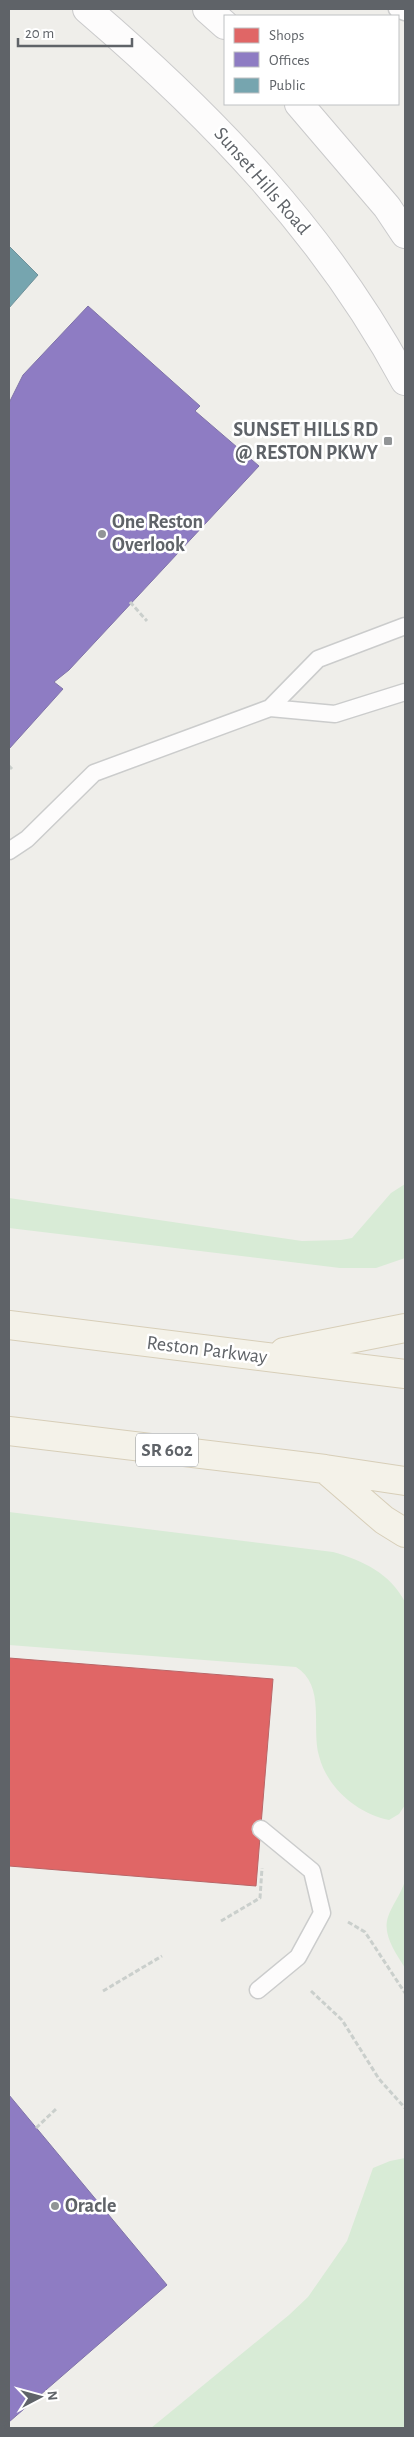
<svg xmlns="http://www.w3.org/2000/svg" width="414" height="2437" viewBox="0 0 414 2437" font-family="'Alegreya Sans',sans-serif">
<style>
.green{fill:#d8ebd6}
.shops{fill:#e06666;stroke:#b96567}
.offices{fill:#8e7cc3;stroke:#8074a8}
.public{fill:#76a5af;stroke:#6f919a}
.lines{fill:none;stroke-linecap:round;stroke-linejoin:round}
.service-casing{stroke:#cbcccc;stroke-width:19}
.secondary-casing{stroke:#cacacb;stroke-width:30}
.primary-casing{stroke:#d7ceb8;stroke-width:30}
.path{stroke:#cacfcc;stroke-width:3;stroke-dasharray:5 2.5;stroke-linecap:butt}
.service{stroke:#fdfcfc;stroke-width:16}
.secondary{stroke:#fdfcfc;stroke-width:28}
.primary{stroke:#f4f2e9;stroke-width:28}
.poi-dot{fill:#919496;stroke:#fff;stroke-width:2}
.labels{text-anchor:middle;dominant-baseline:central;stroke-width:5;stroke-linejoin:round;paint-order:stroke}
.shield{fill:#fff;stroke:#8f9295;stroke-width:1}
.shield-label{font-size:19px;font-weight:bold;fill:#5f6368}
.street-label{font-size:20px;fill:#5f6368;stroke:#fff}
.poi-label{font-size:20px;font-weight:bold;fill:#5f6368;stroke:#fff;text-anchor:start}
</style>
<rect width="100%" height="100%" fill="#efeeea"/>
<path class="green" d="M405,1184V1258L376,1268H340L9,1228V1198L302,1241L341,1240L352,1238L391,1193Z
M9,1512L333,1552C362,1560 391,1574 405,1602V1805L399,1814L389,1820C358,1814 327,1788 319,1756C311,1727 326,1686 296,1667L9,1645Z
M405,1881V1968C396,1953 382,1935 388,1917C392,1905 401,1894 405,1881Z
M405,2158V2428H151L289,2315L308,2297L347,2241L373,2168L390,2161Z"/>
<path class="shops" d="M9,1658L273,1679L256,1886L9,1866Z"/>
<path class="offices" d="M88,306L200,406L195,411L259,466L69,670L54,682L63,689L9,749V403L23,375Z
M9,2095L167,2285L9,2422Z"/>
<path class="public" d="M9,246L38,275L9,308Z"/>
<g class="lines">
<g class="service-casing">
<path id="service" d="M397,9L405,12
M270,708L318,659L405,626
M9,851L27,839L94,773L270,708L335,714L405,692
M258,1990L298,1957L322,1913L312,1871L261,1829"/>
</g>
<g class="secondary-casing">
<path id="secondary" d="M87,9C213,117 326,234 405,381
M207,9L225,25
M299,104L387,207L405,234"/>
</g>
<g class="primary-casing">
<path id="primary" d="M9,1325L405,1374
M284,1352L405,1328
M9,1431L325,1469L405,1481
M325,1469L384,1520L405,1533"/>
</g>
<path class="path" d="M130,602L147,621
M9,766L12,769
M221,1921L260,1898L262,1868
M348,1922L365,1932L405,1993
M103,1991L162,1956
M311,1991L342,2020L379,2079L405,2108
M36,2128L56,2109"/>
<use href="#service" class="service"/>
<use href="#secondary" class="secondary"/>
<use href="#primary" class="primary"/>
</g>
<g class="poi-dot">
<rect x="383" y="436" width="10" height="10" rx="2.5"/>
<circle cx="102" cy="534" r="5"/>
<circle cx="55" cy="2206" r="5"/>
</g>
<g class="labels">
<rect class="shield" x="136" y="1433.5" width="62" height="33" rx="4"/>
<g class="shield-label">
<text x="167" y="1450">SR 602</text>
</g>
<g class="street-label">
<text transform="translate(262 181) rotate(49)">Sunset Hills Road</text>
<text transform="translate(207 1350) rotate(7)">Reston Parkway</text>
</g>
<g class="poi-label">
<text x="378" y="430" text-anchor="end">SUNSET HILLS RD<tspan x="378" dy="23">@ RESTON PKWY</tspan></text>
<text x="112" y="522">One Reston<tspan x="112" dy="23">Overlook</tspan></text>
<text x="65" y="2206">Oracle</text>
</g>
</g>
<rect width="414" height="2437" fill="none" stroke="#5f6368" stroke-width="20"/>
<rect x="224" y="15" width="175" height="90" fill="#ffffff" stroke="#bfc1c3"/>
<rect x="234" y="28" width="25" height="15" fill="#e06666" stroke="#bfc1c3"/>
<text x="269" y="40" font-size="15" fill="#5f6368">Shops</text>
<rect x="234" y="52" width="25" height="15" fill="#8e7cc3" stroke="#bfc1c3"/>
<text x="269" y="65" font-size="15" fill="#5f6368">Offices</text>
<rect x="234" y="78" width="25" height="15" fill="#76a5af" stroke="#bfc1c3"/>
<text x="269" y="90" font-size="15" fill="#5f6368">Public</text>
<g transform="translate(40 2397) rotate(84)" stroke="#ffffff" stroke-width="4" paint-order="stroke">
<path d="M0-4L9 19L0 12L-9 19Z" fill="#5f6368"/>
<text y="-8" font-size="14" font-weight="bold" text-anchor="middle" fill="#5f6368">N</text>
</g>
<path d="M18 38v8h114v-8" fill="none" stroke="#5f6368" stroke-width="2.5"/>
<text x="25" y="38" font-size="15" fill="#5f6368" stroke="#ffffff" stroke-width="4" paint-order="stroke">20 m</text>
</svg>
